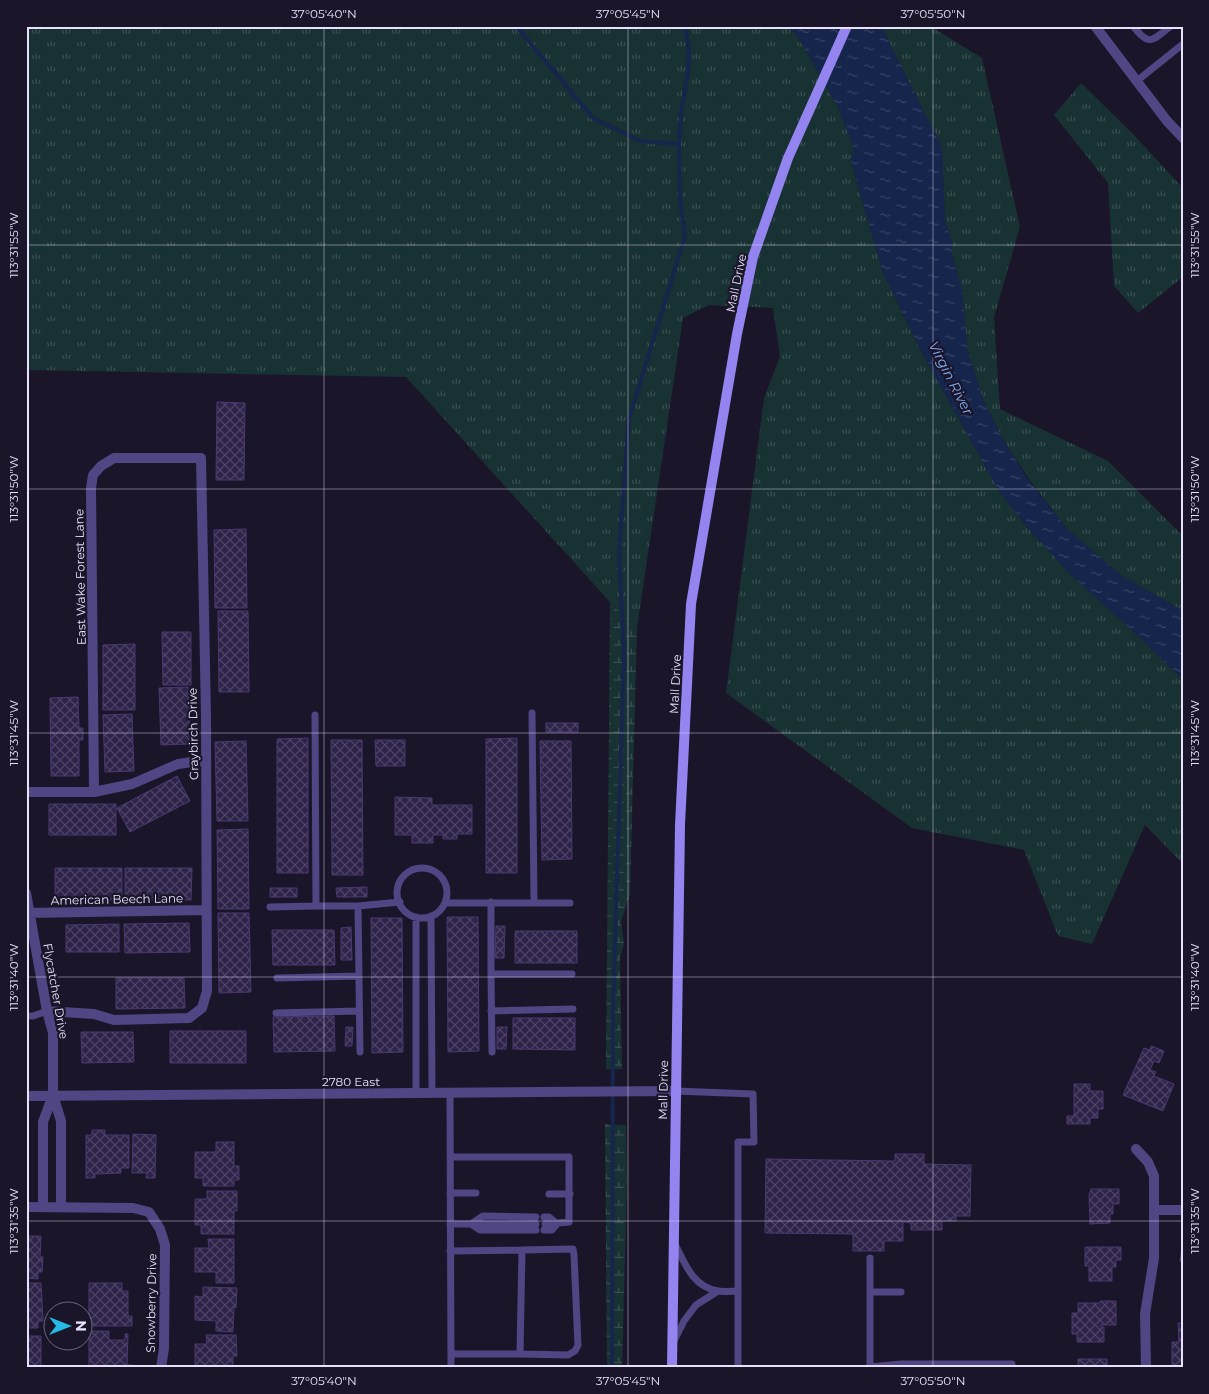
<svg xmlns="http://www.w3.org/2000/svg" width="1209" height="1394" viewBox="0 0 1209 1394" font-family="Montserrat,sans-serif">
<style>
.grass{fill:url(#grass-tufts)}
.wetland{fill:url(#wetland-marsh)}
.water{fill:url(#water-ripples)}
.lines{fill:none;stroke-linecap:round;stroke-linejoin:round}
.stream{stroke:#16254c;stroke-width:4}
.building{fill:url(#building-cross-hatch);stroke:#4a3872}
.service{stroke:#4f4683;stroke-width:7}
.minor{stroke:#4f4683;stroke-width:10}
.tertiary{stroke:#4f4683;stroke-width:10}
.secondary{stroke:#9384f0;stroke-width:10}
.ticks{fill:none;stroke:#e7e1fb;stroke-width:1;stroke-opacity:0.45}
.labels{text-anchor:middle;dominant-baseline:central;stroke-width:4.5;stroke-linejoin:round;paint-order:stroke}
.street-label{font-size:12px;fill:#e7e1fb;stroke:#1b152a}
.water-label{font-size:14px;font-style:italic;fill:#7cacef;stroke:#1b152a}
.neatline{fill:none;stroke:#e7e1fb;stroke-width:2}
.ticks-label{font-size:12px;text-anchor:middle;fill:#e7e1fb}
</style>
<defs>
<pattern id="grass-tufts" width="24" height="20" patternUnits="userSpaceOnUse" patternTransform="scale(1.25)"><rect width="24" height="20" fill="#183133"/><path d="M3 7l-1-3M5 7V3M7 7l1-3M15 17l-1-3M17 17v-4M19 17l1-3" fill="none" stroke="#3a4f51"/></pattern>
<pattern id="wetland-marsh" width="20" height="14" patternUnits="userSpaceOnUse" patternTransform="scale(1.25)"><rect width="20" height="14" fill="#183133"/><path d="M1 5h8M5 5V1M11 12h8M15 12V8" fill="none" stroke="#3a4f51"/></pattern>
<pattern id="water-ripples" width="26" height="14" patternUnits="userSpaceOnUse" patternTransform="scale(1.25)"><rect width="26" height="14" fill="#16254c"/><path d="M2 4q2-2 4 0t4 0M15 11q2-2 4 0t4 0" fill="none" stroke="#384467"/></pattern>
<pattern id="building-cross-hatch" width="8" height="8" patternUnits="userSpaceOnUse" patternTransform="scale(1.25)"><rect width="8" height="8" fill="#2f2349"/><path d="M0 0l8 8M0 8l8-8" fill="none" stroke="#4d4364"/></pattern>
</defs>
<rect width="100%" height="100%" fill="#1b152a"/>
<path class="grass" d="M26,26H788L798,37L838,107L854,148L851,161L882,270L921,351L999,491L1026,526L1072,576L1133,631L1175,672L1183,678V864L1145,825L1092,944L1058,936L1024,850L912,828L726,693L764,398L780,357L773,308L709,305L683,318L637,628L610,602L406,377L26,370Z
M881,26H930L982,58L1020,227L994,317L1000,409L1108,461L1183,536V611L1122,576L1067,529L1028,478L1003,439L983,400L967,348L962,290L952,255V241L945,222L942,148Z
M1081,83L1132,133L1183,188V277L1138,313L1114,286L1108,183L1054,115Z"/>
<path class="wetland" d="M610,602L637,628L630,894L621,922L624,944L620,957L622,1069H606Z
M605,1124L626,1125L627,1180L622,1368H607Z"/>
<path class="water" d="M788,26H881L942,148L945,222L952,241V255L962,290L967,348L983,400L1003,439L1027,478L1067,529L1122,576L1183,611V678L1175,672L1133,631L1072,576L1026,526L999,491L921,351L882,270L851,161L854,148L838,107L798,37Z"/>
<g class="lines">
<path class="stream" d="M516,26L593,118L640,141L679,144
M612,1368L613,1008L624,655L619,551L629,419L685,236L680,199L679,144L681,114L688,71L689,50L685,26"/>
</g>
<path class="building" d="M217,402L245,403L244,480H216Z
M246,529L247,608H215L214,530Z
M218,611H248L249,692H219Z
M162,632H191V685H163Z
M135,644V710H103V645Z
M188,687L190,744L161,745L159,688Z
M78,697L79,728H83V740H79V776H51L50,698Z
M132,714L134,771L105,772L103,715Z
M546,723H578V732H546Z
M308,738V873H277V739Z
M517,738V873H486V739Z
M331,740H362L363,875H332Z
M375,740H405V766H376Z
M246,741L248,821H217L215,742Z
M540,741H571L572,859L542,860Z
M177,776L190,801L130,832L117,808Z
M395,797L432,798V805H472V834H457V839H443V835H433V843H412V835H395Z
M49,804H116V835H49Z
M248,829L249,909H218L217,830Z
M55,868H122V900H55Z
M125,868H192L191,900H125Z
M367,887V897H337L336,888Z
M270,888H297V897H270Z
M218,913H249L251,992L219,993Z
M447,917H478L479,1051L448,1052Z
M371,918H402L403,1052L372,1053Z
M189,923L190,952L125,953L124,924Z
M119,924V952H66V925Z
M496,926H505L504,958H495Z
M351,927L352,960H341V928Z
M272,930H334L335,965H273Z
M515,931H577V963H515Z
M116,978H184L185,1008L116,1009Z
M334,1016L335,1051L274,1052L273,1017Z
M513,1018H575V1050L513,1049Z
M346,1027H353L352,1046H345Z
M497,1027H507L506,1049H497Z
M170,1031H246V1063H170Z
M81,1032H133L134,1062L82,1063Z
M1151,1046L1164,1051L1159,1063L1154,1061L1150,1070L1156,1072L1154,1076L1174,1084L1163,1111L1123,1095L1144,1048L1150,1050Z
M1074,1084H1090V1091H1103V1109H1098V1118H1090V1124H1067V1116H1074Z
M92,1130H105V1135H129V1168H121V1173L95,1174V1178H86V1135H92Z
M133,1134L156,1135L155,1178H146L147,1173H132Z
M216,1142H234V1166H239V1180H234V1186H203V1178H195V1152H216Z
M895,1154H924V1164L971,1165L970,1216H956V1221H942V1230H911V1223L903,1222V1241H884V1251H853V1234L765,1233L766,1159L895,1161Z
M1091,1189H1119V1204H1113V1214H1110V1223L1090,1224L1089,1195Z
M207,1191H237V1211H234V1234H201V1225H195V1199H207Z
M26,1236H41L40,1257H43L42,1272H38V1279L26,1278Z
M208,1239H234V1283H216V1272H195V1248H209Z
M1085,1247H1121V1260H1116V1267H1112V1281H1089V1266H1085Z
M1182,1248H1183V1262L1180,1261Z
M26,1283H41L43,1321H38V1328H26Z
M89,1283H122V1291H128V1316H132V1326H89Z
M203,1287L237,1288L236,1308L234,1307L233,1332L216,1331V1321L195,1320V1296L203,1297Z
M1100,1301H1116V1325H1101V1327H1104V1342H1077V1334H1072V1313H1078V1303H1100Z
M1178,1323H1183V1366H1172V1342H1179Z
M89,1331H109V1340H125V1334H128L127,1365H132V1368H89Z
M206,1335H236L237,1356H233V1368H195V1344H207Z
M26,1336H41V1368H26Z
M1078,1359H1107V1368H1078Z"/>
<g class="lines">
<path class="service" d="M1133,26C1150,48 1152,40 1171,26
M1138,80L1183,44
M532,713L534,902
M397 893a25 25 0 1 1 50 0a25 25 0 1 1-50 0Z
M491,902V974H572
M445,903H570
M316,906H358L400,902
M358,906L360,1052
M270,907L316,906L315,715
M431,916L432,1093
M416,917V1093
M491,974L492,1052
M277,978L359,976
M491,1011L573,1009
M276,1013L359,1011
M26,1016H33L47,1011
M675,1091L753,1094L754,1142H738V1368
M450,1093L451,1368
M450,1157H569V1222L545,1224
M450,1193H476
M549,1194H570
M536,1217L483,1216L471,1224L480,1230H536
M544,1217H549L557,1224L552,1230H544
M450,1224H536
M675,1244C685,1264 693,1287 718,1291C724,1292 732,1291 738,1291
M450,1251L522,1250L520,1354H451
M870,1292H901
M674,1341L684,1321L696,1305L718,1291
M520,1354L568,1355L575,1351L578,1345L574,1255L573,1249L522,1250
M870,1367L901,1364H1012
M870,1368V1258"/>
<path class="minor" d="M26,792H94L132,784L178,764L206,760
M26,893L47,1011L53,1033V1095L61,1121V1207
M26,913L206,910
M47,1011L94,1014L114,1020L189,1018L202,1008L207,991L206,716L201,458H114L101,466L93,475L91,488L94,792
M26,1096L675,1091
M1136,1149L1148,1162L1154,1176V1258L1145,1314L1146,1368
M26,1207L133,1208L149,1212L160,1229L165,1245L164,1348L161,1368
M43,1207V1122L53,1095
M1154,1210H1183"/>
<path class="tertiary" d="M1095,26L1167,121L1183,138"/>
<path class="secondary" d="M672,1368L680,825L691,604L737,334L753,257L788,158L847,26"/>
</g>
<path class="ticks" d="M324,26V1368M628,26V1368M933,26V1368M26,245H1183M26,489H1183M26,733H1183M26,977H1183M26,1221H1183"/>
<g class="labels">
<g class="street-label">
<text transform="translate(736 283) rotate(-78)">Mall Drive</text>
<text transform="translate(80 577) rotate(-91)">East Wake Forest Lane</text>
<text transform="translate(675 684) rotate(-87)">Mall Drive</text>
<text transform="translate(193 734) rotate(-91)">Graybirch Drive</text>
<text transform="translate(117 899) rotate(-1)">American Beech Lane</text>
<text transform="translate(56 991) rotate(80)">Flycatcher Drive</text>
<text x="351" y="1081">2780 East</text>
<text transform="translate(663 1090) rotate(-89)">Mall Drive</text>
<text transform="translate(151 1303) rotate(-89)">Snowberry Drive</text>
</g>
<g class="water-label">
<text transform="translate(951 378) rotate(63)">Virgin River</text>
</g>
</g>
<rect width="1209" height="1394" fill="none" stroke="#1b152a" stroke-width="55"/>
<g transform="translate(68 1326) rotate(90)"><circle r="24" fill="#1b152a" stroke="#6d677e"/>
<path d="M0-4L9 19L0 12L-9 19Z" fill="#24bae4"/>
<text y="-8" font-size="14" font-weight="bold" text-anchor="middle" fill="#e7e1fb">N</text>
</g>
<rect x="28" y="28" width="1154" height="1338" class="neatline"/>
<g class="ticks-label">
<text x="324" y="18">37°05'40"N</text>
<text x="628" y="18">37°05'45"N</text>
<text x="933" y="18">37°05'50"N</text>
<text transform="translate(1195 245) rotate(-90)" y="4">113°31'55"W</text>
<text transform="translate(14 245) rotate(-90)" y="4">113°31'55"W</text>
<text transform="translate(1195 489) rotate(-90)" y="4">113°31'50"W</text>
<text transform="translate(14 489) rotate(-90)" y="4">113°31'50"W</text>
<text transform="translate(1195 733) rotate(-90)" y="4">113°31'45"W</text>
<text transform="translate(14 733) rotate(-90)" y="4">113°31'45"W</text>
<text transform="translate(1195 977) rotate(-90)" y="4">113°31'40"W</text>
<text transform="translate(14 977) rotate(-90)" y="4">113°31'40"W</text>
<text transform="translate(1195 1221) rotate(-90)" y="4">113°31'35"W</text>
<text transform="translate(14 1221) rotate(-90)" y="4">113°31'35"W</text>
<text x="324" y="1385">37°05'40"N</text>
<text x="628" y="1385">37°05'45"N</text>
<text x="933" y="1385">37°05'50"N</text>
</g>
</svg>
